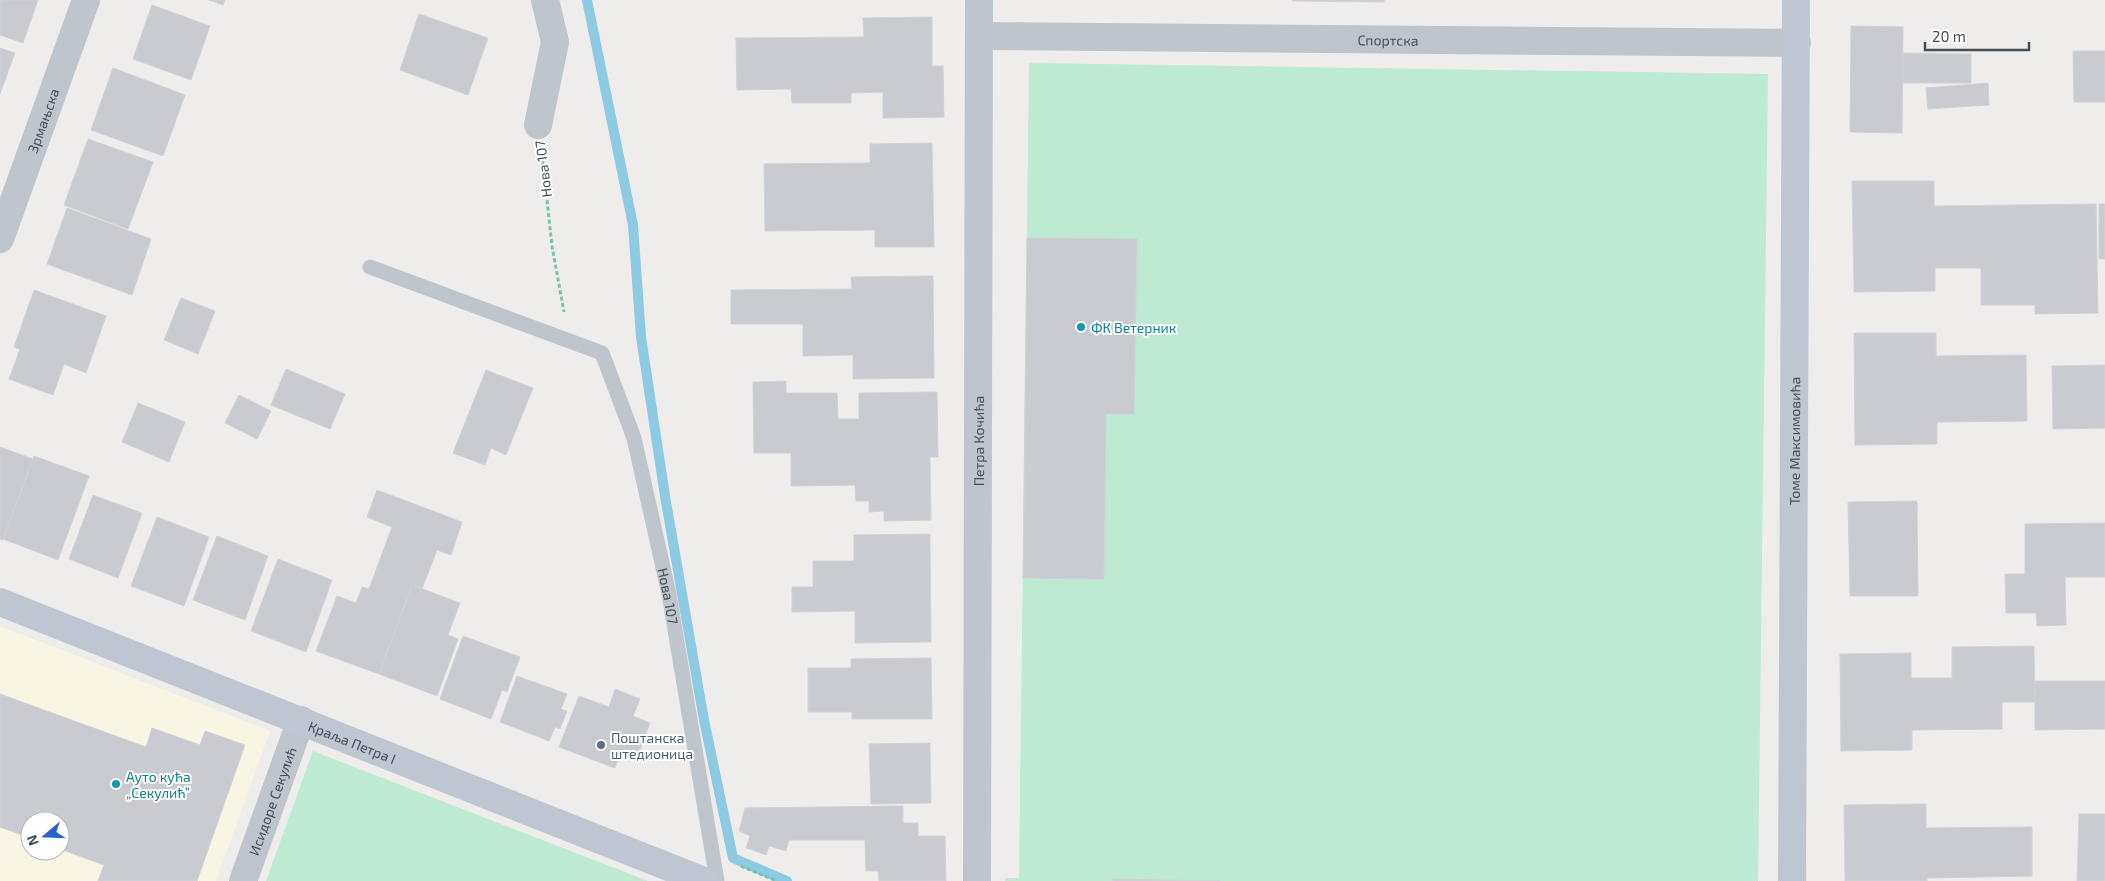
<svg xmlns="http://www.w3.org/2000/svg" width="2105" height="881" viewBox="0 0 2105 881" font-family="'Exo 2',sans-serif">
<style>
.commercial{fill:#f9f5e5;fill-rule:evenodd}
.green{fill:#bdead2}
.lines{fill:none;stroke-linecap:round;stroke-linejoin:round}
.stream{stroke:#8dcae3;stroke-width:10}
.building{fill:#cacbd1;stroke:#d0d2d7}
.path{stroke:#78c4a5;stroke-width:3;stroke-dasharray:4 2.5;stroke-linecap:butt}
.lane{stroke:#bec5cd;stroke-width:15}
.street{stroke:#bec5cd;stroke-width:28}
.secondary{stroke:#bec6d2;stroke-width:28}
.culture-dot{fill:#0f9aa8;stroke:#fff;stroke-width:2}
.service-dot{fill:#5c6f8a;stroke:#fff;stroke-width:2}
.labels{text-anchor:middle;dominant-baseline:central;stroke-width:4;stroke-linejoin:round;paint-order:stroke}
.street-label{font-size:14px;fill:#464e58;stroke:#fff}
.culture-label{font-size:14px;fill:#0d838f;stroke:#fff;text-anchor:start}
.service-label{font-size:14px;fill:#4e5e75;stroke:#fff;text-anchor:start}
</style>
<rect width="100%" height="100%" fill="#efecec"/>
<path class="commercial" d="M0,626L270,731L216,881H0ZM30,821H60V851H30Z"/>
<path class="green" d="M1029,63L1768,74L1758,881H1005V878H1019Z
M313,751L648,881H266Z"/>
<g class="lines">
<path class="stream" d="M587,0L633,225L641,337L665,496L704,720L733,858L787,881"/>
</g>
<path class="building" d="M0,0H38L23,43L0,35Z
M209,0H225L223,5Z
M1292,0H1384V2L1292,1Z
M152,5L210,26L191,80L133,59Z
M419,14L488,38L468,95L400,70Z
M932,17V66H943L944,117L883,118V92L851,93V103H792L791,89L737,90L736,38L864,37L863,18Z
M1851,26L1903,27L1902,133L1850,132Z
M0,48L15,53L0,94Z
M2073,51H2105V102H2074Z
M1903,53L1971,54V83H1903Z
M113,68L185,95L163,156L91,130Z
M1988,83L1989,105L1928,109L1926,88Z
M88,139L153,162L128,229L64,205Z
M932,143L934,247H875V230L765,231L764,164L870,163V144Z
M1852,181H1934V206L2096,204L2098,313L2035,314V305H1981V268H1935V291L1854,292Z
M2099,204H2105V259H2099Z
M67,208L151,239L132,295L47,264Z
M1027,238L1137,239L1134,414H1106L1104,579L1023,578Z
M933,276L934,378L853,379V355L803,356V324H731V290L852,289L851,277Z
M34,290L106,316L86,373L64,364L53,395L9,379L20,349L14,347Z
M181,298L215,311L198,354L164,340Z
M1854,333H1936V356L2026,355L2027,421L1937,422V444L1855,445Z
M2105,365V428L2053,429L2052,366Z
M286,369L345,394L330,429L271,405Z
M486,370L533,388L506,455L491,448L485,465L453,453Z
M786,381V393H837L838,419H859V393L937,392L938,457H930L931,520L884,521V511L869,512V501H856L855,485L791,486V453H754L753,382Z
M239,395L271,411L257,439L225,423Z
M138,403L185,422L169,462L122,442Z
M0,447L33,459L3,540L0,539Z
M34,456L89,476L58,560L3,539Z
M377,490L462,522L451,555L437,550L422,589L412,585L379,674L316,651L337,596L356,603L362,587L369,589L392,527L367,517Z
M93,495L142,513L118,578L69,559Z
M1917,501L1918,596H1850L1848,502Z
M157,517L209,537L184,606L131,586Z
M2105,523V577H2065L2066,625L2037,626L2036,613H2006L2005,574H2025V524Z
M930,534L931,642L855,643V611L792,612V587H813V561H854V535Z
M217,536L268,556L245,620L193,600Z
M278,559L332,580L306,652L251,631Z
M412,585L460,603L448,635L458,639L437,696L379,674Z
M463,636L520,657L507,692L502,690L491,719L440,699Z
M2034,646L2035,702H2002V729L1912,730V750L1841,751L1840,654L1911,653V678H1952V647Z
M931,658L932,719H852V712H808V668H851V659Z
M517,676L567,694L561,709L567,711L560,729L555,727L549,741L500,722Z
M2035,681H2105V729L2035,730Z
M615,689L640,699L633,716L650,723L637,758L621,752L615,768L559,747L579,696L609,707Z
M0,694L146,747L152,728L200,745L205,731L245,745L197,881H98L104,865L60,849V821H30V838L0,827Z
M930,743L931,803L871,804L869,744Z
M1926,804V828L2032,827V876L1927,878V881H1845L1844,805Z
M903,806V823H918V836H945L946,881H879L878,871H866L865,840H789L786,851L769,846L766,855L746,848L750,836L739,831L745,808Z
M2079,814H2105V881H2077Z
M1113,879L1220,881H1113Z"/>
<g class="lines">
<path class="path" d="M542,155L552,246L564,312
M741,866L777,881"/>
<path class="lane" id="s1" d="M370,267L602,353L634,438L669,594L717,881"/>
<g class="street">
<path id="s2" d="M979,36L1797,43"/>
<path d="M538,125L555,42L545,0"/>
<path id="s3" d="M0,239L86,0"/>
<path id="s4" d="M243,881L301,720"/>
<path id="s5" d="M977,881L979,0"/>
</g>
<g class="secondary">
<path id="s6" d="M0,602L704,881"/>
<path id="s7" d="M1792,881L1796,0"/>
</g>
</g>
<g class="culture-dot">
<circle cx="1081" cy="327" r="5"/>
<circle cx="116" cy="784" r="5"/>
</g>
<circle class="service-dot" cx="601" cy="745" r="5"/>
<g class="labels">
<g class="street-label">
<text stroke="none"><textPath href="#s2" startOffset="409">Спортска</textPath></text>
<text stroke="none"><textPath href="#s3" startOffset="126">Зрмањска</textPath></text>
<text transform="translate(543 169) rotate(-97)">Нова 107</text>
<text stroke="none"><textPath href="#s5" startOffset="440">Петра Кочића</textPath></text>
<text stroke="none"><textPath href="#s7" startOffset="440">Томе Максимовића</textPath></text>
<text stroke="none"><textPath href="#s1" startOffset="500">Нова 107</textPath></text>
<text stroke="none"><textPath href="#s6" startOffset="379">Краља Петра I</textPath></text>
<text stroke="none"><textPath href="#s4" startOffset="85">Исидоре Секулић</textPath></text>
</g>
<g class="culture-label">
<text x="1091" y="327">ФК Ветерник</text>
<text x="126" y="776">Ауто кућа<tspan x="126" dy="16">„Секулић”</tspan></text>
</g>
<g class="service-label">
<text x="611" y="737">Поштанска<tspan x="611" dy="16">штедионица</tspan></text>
</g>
</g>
<g transform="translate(45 836) rotate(251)"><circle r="24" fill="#ffffff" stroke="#b5b8bc"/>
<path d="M0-4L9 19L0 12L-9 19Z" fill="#2863cd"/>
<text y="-8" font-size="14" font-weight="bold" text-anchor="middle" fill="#464e58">N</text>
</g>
<path d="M1925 42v8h104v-8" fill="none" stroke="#464e58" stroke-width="2.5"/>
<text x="1932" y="42" font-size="15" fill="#464e58" stroke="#ffffff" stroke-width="4" paint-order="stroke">20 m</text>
</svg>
